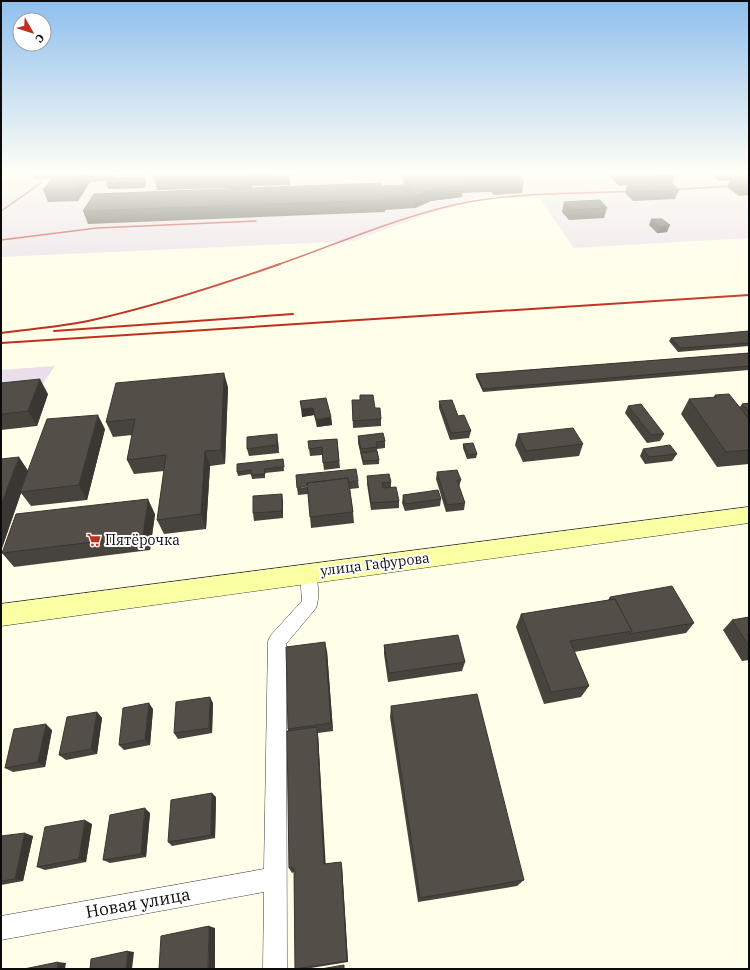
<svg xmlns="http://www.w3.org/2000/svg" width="750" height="970" viewBox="0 0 750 970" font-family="'IBM Plex Serif',serif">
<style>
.industrial{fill:#eadeea}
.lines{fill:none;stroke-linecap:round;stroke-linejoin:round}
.street-casing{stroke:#3e3e3e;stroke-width:1}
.secondary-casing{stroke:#2d2d2d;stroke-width:1}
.street{fill:#fff;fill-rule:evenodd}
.secondary{fill:#fbffa3;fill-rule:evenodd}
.rail-far1{stroke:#bf301f;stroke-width:1.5}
.rail{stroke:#bf301f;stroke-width:2}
.wall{fill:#47433d}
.shaded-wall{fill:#3a3732}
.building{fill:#534e47;stroke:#3a3732}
.labels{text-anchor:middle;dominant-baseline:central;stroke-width:4;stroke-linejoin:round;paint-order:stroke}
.poi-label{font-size:14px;fill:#0b0b0b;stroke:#fff;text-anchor:start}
.street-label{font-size:14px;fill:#0b0b0b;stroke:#fff}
.near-street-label{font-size:17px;fill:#0b0b0b;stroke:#fff}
</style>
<rect width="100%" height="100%" fill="#fffee8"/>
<path class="industrial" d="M1,174H749V238L574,248L539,198L477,197L353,241L1,257Z
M55,366L36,394L1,398V370Z"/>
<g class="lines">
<g class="street-casing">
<path id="street" d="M308,566L314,568C318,578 320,598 316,608L286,644L287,969H263L264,892L1,940V916L264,869L268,641L271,635L302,601L300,573L302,568Z"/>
</g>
<g class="secondary-casing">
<path id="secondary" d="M749,507V523L1,626V604Z"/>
</g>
<use href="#street" class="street"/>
<use href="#secondary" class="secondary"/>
<path class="rail-far1" d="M667,190L749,185
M1,211L41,183
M1,240L97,228L256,221
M277,265C340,243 402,215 468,202C523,192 580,194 635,191"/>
<path class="rail" d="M54,331L293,314
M1,333C30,329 59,327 88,321C153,307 217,286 280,264
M1,343L749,295"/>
</g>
<path class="wall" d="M32,174H290V185L252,186L251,188L382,186L406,191L402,180V174H518L524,181L522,193L494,195L491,192L462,193V197L431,201L415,208L385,210V212L88,224L83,211L228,189V188L157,190L154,178L156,174L117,176L115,178L146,183L144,188L108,189L106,183L107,181L90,182L78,201L48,202L43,190L52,178L34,179Z
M609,174H674L676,175L672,184L679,190L675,199L633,201L625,193L627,185L619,186L608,175Z
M711,174H749V195L739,196L727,187L730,180L719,181Z
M564,202L607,208L604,218L569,220L562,212Z
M651,219L667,232L657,233L649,225Z
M749,331V346L678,352L669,341L671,338Z
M749,353V370L483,392L476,377V374Z
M1,383L48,394L37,426L1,430Z
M228,387L225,464L210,466L206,529L164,534L157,520L164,471L134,474L127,460L132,435L113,437L106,422Z
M360,395L375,408L381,419V426L353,428L352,400H360Z
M715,395L740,407L742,404L749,403V464L717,467L681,414L689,399L713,398Z
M300,401L331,417L332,425L317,427L314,415L302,417Z
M439,401L458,416L471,431L469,438L450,440L439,408Z
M628,406L664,434L660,441L647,443L625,413Z
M105,429L87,500L31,506L21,493L1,551V459L28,471Z
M518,434L583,444L579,456L523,462L515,445Z
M358,436L385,441V448L377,449L379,460V464L363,465L358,443Z
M337,439L340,468L324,470L322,455L310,456L308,441Z
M278,441L279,453L249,456L247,449Z
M463,444L477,454L476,458L467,459L463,448Z
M643,449L677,454L672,461L645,464L640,456Z
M283,459L284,471L265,473V478L252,479L251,474L238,476L237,472Z
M437,472L461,480L459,487L465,503L464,510L446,512L436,479Z
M367,476L391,482V488L399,501V508L371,510L367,484Z
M358,481L359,488L350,489L353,512L354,523L311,528L308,494L298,495L297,488Z
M403,495L441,499L440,506L405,511L402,503Z
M283,501V518L254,521L253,513Z
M155,514L150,550L14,567L2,553Z
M610,597L694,623L686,633L574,652L589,686L581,697L544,704L516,627L521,614L608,600Z
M749,617V660L742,661L723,630L732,620Z
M384,645L465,662L462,671L388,682L384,654Z
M327,651L333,731L318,733L325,864L341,862L342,866L348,962L305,969H295L294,872L292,873L289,868L288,729Z
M213,703L212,733L178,739L174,733Z
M391,706L524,880L517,886L418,902L390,717Z
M153,709L150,745L124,750L119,745Z
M97,712L102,718L97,754L66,760L59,755Z
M52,730L45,767L13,772L5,768Z
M216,797L215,838L172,846L168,842Z
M150,813L146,857L110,863L103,860Z
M92,824L86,862L45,870L37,867Z
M1,836H33L23,881L1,885Z"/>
<path class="shaded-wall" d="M83,174H87L90,182L78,201L73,189Z
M111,174H116L117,176L114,181Z
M250,174L252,186L251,189L249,176Z
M288,174H290V185Z
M145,177L146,183L144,188L142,182Z
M463,185L462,197L431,201L415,208V196L432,189Z
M670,225L667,232L657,233L660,227Z
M224,373L228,387L225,464L221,450Z
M40,379L48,394L37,426L28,411Z
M313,408L314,415L302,417V409Z
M98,415L105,429L87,500L79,485Z
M331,417L332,425L317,427L316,420Z
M277,434L278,441L279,453L277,445Z
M205,451L210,466L206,529L201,514Z
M19,457L29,472L20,492L21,493L1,551V506Z
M282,494L283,501V518L282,511Z
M148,499L155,514L150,550L143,536Z
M325,642L327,651L333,731L331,723Z
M210,697L213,703L212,733L209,728Z
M149,703L153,709L150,745L145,740Z
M97,712L102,718L97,754L91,749Z
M46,724L52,730L45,767L38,762Z
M317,727L318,735L326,869L324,864Z
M212,793L216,797L215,838L211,835Z
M145,808L150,813L146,857L141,854Z
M85,820L92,824L86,862L79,859Z
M25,833L33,836L23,881L15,879Z
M341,862L342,866L348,962L347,961Z
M209,926L215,928V969H208Z
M128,951L134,952L132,969H126Z
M58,962L66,963L65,969H57Z"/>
<path class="building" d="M56,174H83L73,189L43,190Z
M156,174H272H250L249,176L226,177L227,176L154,178Z
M405,174H518L524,181L495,183L493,179L459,181L463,185L432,189L415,196L385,197V200L83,211L94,194L381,183L382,186L403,185L406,191H409L411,190Z
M618,174H674L676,175L621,177Z
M145,177L142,182L106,183L109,178Z
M749,177V186L743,187L731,178Z
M670,182L679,190L636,192L628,184Z
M600,200L607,208L571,210L564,202Z
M651,219H662L670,225L660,227Z
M749,331V343L680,348L671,338Z
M749,353V366L483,389L476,374Z
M224,373L221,450L205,451L201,514L157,520L166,455L127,460L135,419L106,422L116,383Z
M40,379L28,411L1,414V383Z
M729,394L749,419V450L726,452L689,399L717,397L715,395Z
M360,395H373L375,408H380L381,419L353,421L352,400H360Z
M326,398L331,417L316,420L313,408L302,409L300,401Z
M452,400L458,416L464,415L471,431L451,433L439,401Z
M749,403V412L742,404Z
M641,404L664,434L651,435L628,406Z
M98,415L79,485L20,492L47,419Z
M573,428L583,444L526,451L518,434Z
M383,433L385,441L376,442L377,447L361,449L358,436Z
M277,434V445L247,449V437Z
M337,439L339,461L323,463L322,447L309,449L308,441Z
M473,443L477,454L468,455L463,444Z
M670,445L677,454L649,457L643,449Z
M377,451L379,460L363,461L361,453Z
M19,457L1,506V459Z
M283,459L284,467L264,469L265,474L251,475V470L237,472V464Z
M356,469L358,481L348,482V478L307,483V486L297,488L296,475Z
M457,470L461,480H457L465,503L447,505L437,472Z
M389,474L391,482L382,483L383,488L396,487L399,501L371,503L367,476Z
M348,478L353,512L310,517L307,483Z
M438,490L441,499L405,504L403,495Z
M282,494V511L253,513V496Z
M148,499L143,536L2,553L16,514Z
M672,586L694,623L629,634L632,631L615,599L611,600L610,597Z
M615,599L632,631L570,641L589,686L551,692L521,614Z
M749,617V646L732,620Z
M458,635L465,662L389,673L384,645Z
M325,642L331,723L288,729L286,647Z
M477,694L524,880L420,898L391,706Z
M210,697L209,728L174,733L176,702Z
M149,703L145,740L119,745L123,708Z
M97,712L91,749L59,755L67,717Z
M46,724L38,762L5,768L14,729Z
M317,727L324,864L341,862L347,961L295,969L294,868H289L287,731Z
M212,793L211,835L168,842L171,800Z
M145,808L141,854L103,860L110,815Z
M85,820L79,859L37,867L45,827Z
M25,833L15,879L1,881V836Z
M209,926L208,969H159L161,936Z
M128,951L126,969H90L91,959Z
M58,962L57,969H24Z
M344,965V969H321Z"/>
<linearGradient id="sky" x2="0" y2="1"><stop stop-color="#8fbfee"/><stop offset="0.56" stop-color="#fffff5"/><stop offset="1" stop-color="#fffff5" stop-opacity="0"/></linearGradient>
<rect width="750" height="309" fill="url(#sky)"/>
<defs>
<g id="supermarket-bare" transform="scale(1.08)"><path d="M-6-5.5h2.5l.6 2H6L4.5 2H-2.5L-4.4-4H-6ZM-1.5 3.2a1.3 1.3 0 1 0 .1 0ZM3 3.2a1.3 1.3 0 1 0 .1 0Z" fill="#bf301f" stroke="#fff" stroke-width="2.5" paint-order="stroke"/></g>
</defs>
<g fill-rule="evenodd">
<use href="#supermarket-bare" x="94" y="540"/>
</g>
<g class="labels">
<g class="poi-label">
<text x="105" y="540">Пятёрочка</text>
</g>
<g class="street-label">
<text transform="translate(375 564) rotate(-7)">улица Гафурова</text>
</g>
<g class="near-street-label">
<text transform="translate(138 903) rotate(-10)">Новая улица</text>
</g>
</g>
<rect width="750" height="970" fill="none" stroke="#0b0b0b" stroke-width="4"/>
<g transform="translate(32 32) rotate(129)"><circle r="19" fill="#ffffff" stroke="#9d9d9d"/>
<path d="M0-3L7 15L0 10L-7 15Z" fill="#bf301f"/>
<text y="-6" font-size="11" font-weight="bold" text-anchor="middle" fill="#0b0b0b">С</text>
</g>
</svg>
